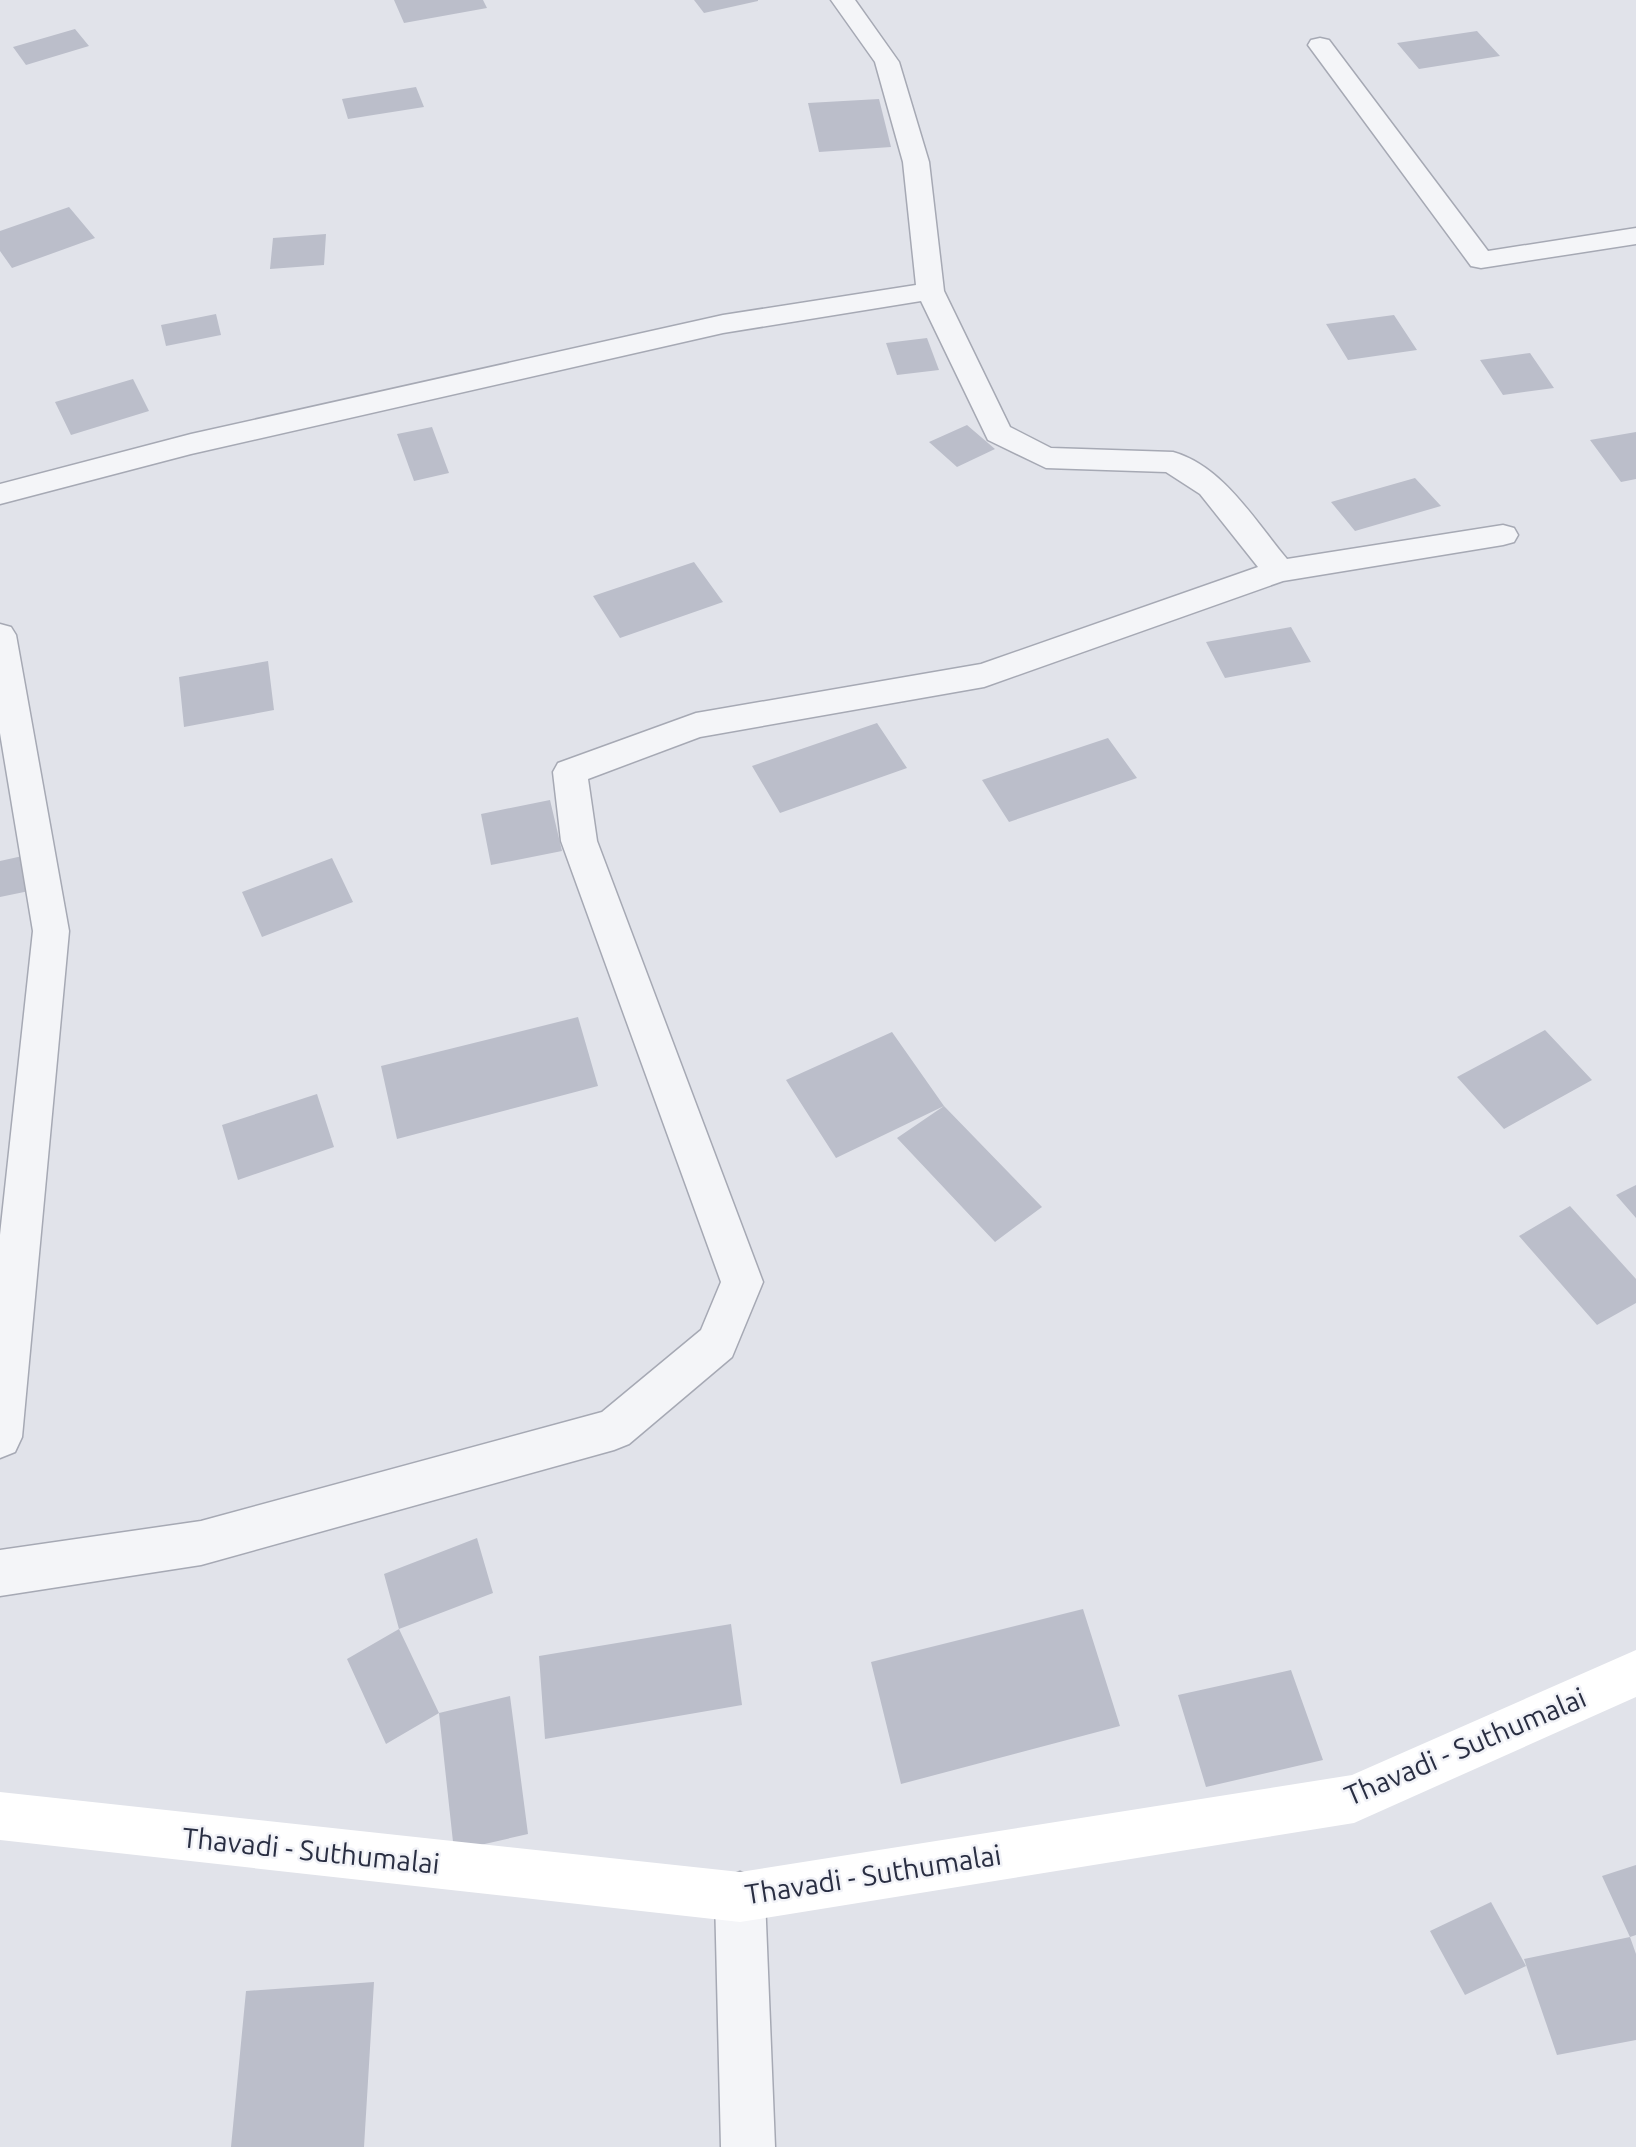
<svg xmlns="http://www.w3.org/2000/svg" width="1636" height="2147" viewBox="0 0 1636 2147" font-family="Ubuntu,sans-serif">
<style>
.building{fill:#bbbeca}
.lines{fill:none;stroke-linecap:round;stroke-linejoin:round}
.minor-casing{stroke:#a6a9b4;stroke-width:3}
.minor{fill:#f4f5f8;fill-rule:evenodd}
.secondary{fill:#fff;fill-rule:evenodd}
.labels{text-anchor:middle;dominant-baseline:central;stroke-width:5;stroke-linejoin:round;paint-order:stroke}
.near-street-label{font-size:28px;fill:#292e42;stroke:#f1f2f7}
</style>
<rect width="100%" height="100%" fill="#e1e3ea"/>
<path class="building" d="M394,0H483L487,8L404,23Z
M694,0H758V1L704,13Z
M75,29L89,46L26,65L13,47Z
M1477,31L1500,56L1419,69L1397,43Z
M416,87L424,107L348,119L342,99Z
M879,99L891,147L819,152L808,103Z
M69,207L95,238L12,268L0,251V231Z
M326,234L324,265L270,269L273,238Z
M216,314L221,335L166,346L161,325Z
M1394,315L1417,350L1348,360L1326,324Z
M927,338L939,370L897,375L886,343Z
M1530,353L1554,388L1503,395L1480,360Z
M133,379L149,411L71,435L55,402Z
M967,425L995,449L957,467L929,442Z
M432,427L449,473L414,481L397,434Z
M1636,432V479L1621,482L1590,440Z
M1415,478L1441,506L1355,531L1331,502Z
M694,562L723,602L620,638L593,596Z
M1291,627L1311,662L1225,678L1206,642Z
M268,661L274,710L184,727L179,677Z
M877,723L907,768L780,813L752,766Z
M1108,738L1137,778L1009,822L982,780Z
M550,800L562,851L491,865L481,814Z
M27,855L29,891L0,897V861Z
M332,858L353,902L262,937L242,892Z
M578,1017L598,1086L397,1139L381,1066Z
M1545,1030L1592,1080L1504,1129L1457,1077Z
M892,1032L944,1106L1042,1207L995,1242L897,1138L944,1106L836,1158L786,1080Z
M317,1094L334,1147L238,1180L222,1125Z
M1636,1185V1218L1616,1195Z
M1570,1206L1636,1279V1303L1597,1325L1519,1236Z
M477,1538L493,1593L399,1629L384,1574Z
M1083,1609L1120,1726L901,1784L871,1662Z
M731,1624L742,1705L545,1739L539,1656Z
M399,1629L439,1713L386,1744L347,1659Z
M1291,1670L1323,1760L1206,1787L1178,1695Z
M510,1696L528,1834L454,1851L439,1713Z
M1636,1865V1935L1630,1937L1602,1876Z
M1491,1902L1526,1966L1465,1995L1430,1931Z
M1630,1937L1636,1954V2040L1557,2055L1524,1959Z
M374,1982L364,2147H231L246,1991Z"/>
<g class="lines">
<g class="minor-casing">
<path id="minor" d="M831,0H855L899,62L929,162L944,291L1010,427L1051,448L1173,452C1223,466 1255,521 1287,559L1503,525L1514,528L1518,535L1514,542L1503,545L1283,581L984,687L700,737L588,779L597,841L763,1282L732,1357L629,1444L614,1450L201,1565L0,1596V1550L201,1521L602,1412L701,1330L721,1282L561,841L553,772L558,763L696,713L981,664L1258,567L1200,494L1166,472L1046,468L988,440L921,301L723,333L191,454L0,504V484L191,434L723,315L916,285L903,162L875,62Z
M1320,38L1329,40L1488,251L1636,228V244L1481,268L1471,266L1308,45L1311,40Z
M0,624L11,627L16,635L69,931L22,1437L15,1452L0,1458V1235L33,931L0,733Z
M740,1872L758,1879L765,1897L775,2147H721L715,1897L722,1879Z"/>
</g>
<use href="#minor" class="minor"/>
<path class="secondary" d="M1636,1650V1697L1354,1823L740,1922L0,1840V1792L740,1872L1352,1775Z"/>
</g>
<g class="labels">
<g class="near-street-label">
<text transform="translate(1465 1746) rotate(-23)">Thavadi - Suthumalai</text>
<text transform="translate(311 1850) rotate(6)">Thavadi - Suthumalai</text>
<text transform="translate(873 1874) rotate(-9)">Thavadi - Suthumalai</text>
</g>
</g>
</svg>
